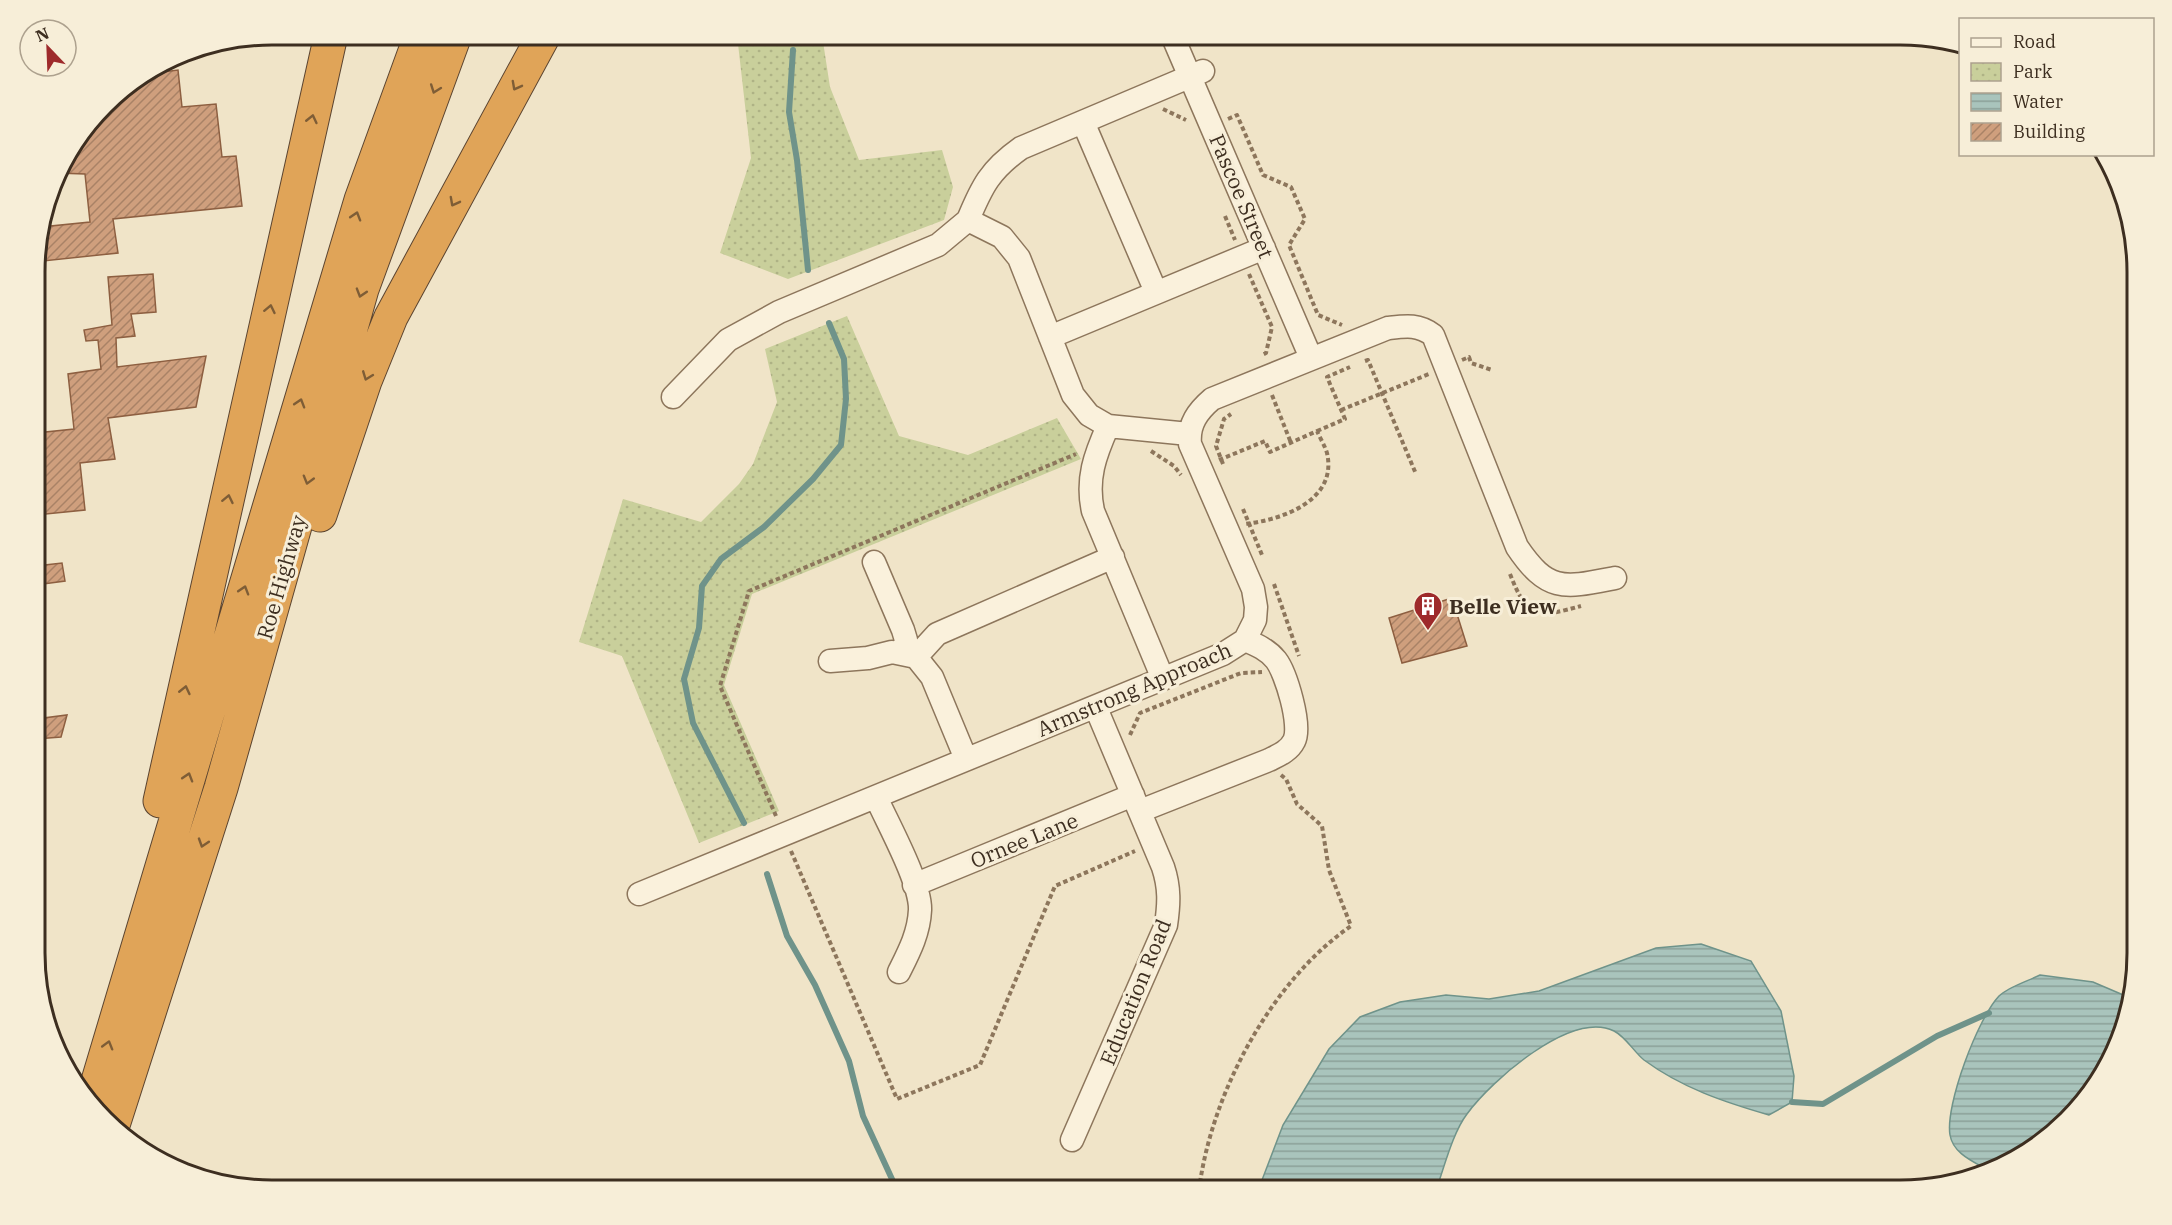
<svg xmlns="http://www.w3.org/2000/svg" width="2172" height="1225" viewBox="0 0 2172 1225" font-family="'IBM Plex Serif',serif">
<style>
.park{fill:url(#park-dots)}
.water{fill:url(#water-rules);stroke:#6f938a;stroke-width:1.5}
.lines{fill:none;stroke-linecap:round;stroke-linejoin:round}
.stream{stroke:#6f938a;stroke-width:6}
.building{fill:url(#building-hatch);stroke:#8d5f41;stroke-width:1.5}
.minor-casing{stroke:#8d765c;stroke-width:25}
.highway-casing{stroke:#5b4430;stroke-width:35}
.path{stroke:#8d765c;stroke-width:4;stroke-dasharray:4.5 3;stroke-linecap:butt}
.minor{stroke:#faf1dc;stroke-width:22}
.highway{stroke:#e0a458;stroke-width:33}
.oneway{stroke:#7e5d36}
.labels{text-anchor:middle;dominant-baseline:central;stroke-width:6;stroke-linejoin:round;paint-order:stroke}
.street-label{font-size:21px;fill:#3d2e20;stroke:#f7eed8}
.poi-label{font-size:21px;font-weight:bold;fill:#3d2e20;stroke:#f7eed8;text-anchor:start}
.rim{fill:none;stroke:#3d2e20;stroke-width:3}
</style>
<defs>
<pattern id="park-dots" width="8" height="8" patternUnits="userSpaceOnUse" patternTransform="scale(1.5)"><rect width="8" height="8" fill="#c9cf9b"/><path d="M2 2h.1M6 6h.1" fill="none" stroke="#aeb285" stroke-width="1.8" stroke-linecap="round"/></pattern>
<pattern id="water-rules" width="6" height="5" patternUnits="userSpaceOnUse" patternTransform="scale(1.5)"><rect width="6" height="5" fill="#a9c4bc"/><path d="M0 2.5h6" fill="none" stroke="#8ba098"/></pattern>
<pattern id="building-hatch" width="6" height="6" patternUnits="userSpaceOnUse" patternTransform="scale(1.5)"><rect width="6" height="6" fill="#cf9f7d"/><path d="M-1 1l2-2M0 6l6-6M5 7l2-2" fill="none" stroke="#a98266"/></pattern>
</defs>
<rect width="100%" height="100%" fill="#f0e4c8"/>
<path class="park" d="M737,35H822L830,87L859,160L942,150L953,187L944,220L788,279L720,253L751,158Z
M847,316L899,436L968,455L1057,418L1081,459L752,594L724,685L779,811L699,843L622,656L579,642L623,499L701,522L739,484L753,464L777,402L765,349Z"/>
<path class="water" d="M1701,944L1751,961L1781,1011L1794,1076L1792,1102L1769,1115C1724,1102 1682,1088 1644,1060C1634,1052 1626,1037 1614,1031C1571,1010 1491,1081 1467,1114C1453,1132 1444,1168 1436,1190H1263L1262,1180L1283,1125L1329,1049L1360,1017L1400,1002L1446,995L1489,999L1539,991L1656,948Z
M2040,975L2093,982L2128,997L2106,1071L2068,1121L2019,1159L1986,1169C1972,1161 1953,1153 1950,1135C1945,1105 1978,1018 1999,996C2008,987 2028,981 2040,975Z"/>
<g class="lines">
<path class="stream" d="M793,50L789,112L797,160L808,270
M744,823L693,723L684,679L699,628L702,586L721,559L764,527L813,479L841,445L846,399L844,359L829,323
M767,874L787,936L815,985L849,1061L863,1116L897,1190
M1792,1102L1823,1104L1937,1036L1989,1013"/>
</g>
<path class="building" d="M178,70L182,107L216,104L222,157L236,156L242,206L113,219L118,253L43,261L41,227L90,222L85,174L57,173L59,167L115,94L147,74Z
M153,274L156,312L131,314L135,336L116,338L117,367L206,356L196,407L108,418L115,459L80,463L85,510L36,515V433L74,429L68,374L101,369L98,340L86,341L84,330L112,325L108,277Z
M62,563L65,581L36,585V566Z
M1452,598L1467,646L1402,663L1389,618Z
M67,715L61,737L36,739V719Z"/>
<g class="lines">
<g class="minor-casing">
<path id="minor" d="M1172,35L1311,358
M1083,122L1156,292
M1050,337L1264,248
M673,397L728,340L779,312L938,245L968,220
M1108,426L1089,415L1073,395L1019,258L1002,237L968,220C982,186 990,170 1021,148L1203,71
M874,562L903,630L906,640L903,652
M916,657L937,634L1113,557
M830,661L868,658L892,652L916,657L932,677L966,759
M1163,679L1093,511C1086,479 1095,455 1108,426L1189,434
M876,797C888,824 921,883 920,910C919,933 909,952 899,972
M1140,811L1269,760C1279,755 1289,751 1294,741C1302,726 1286,673 1276,660C1268,650 1257,645 1245,640
M914,885L1133,795
M639,894L1223,654L1245,640L1255,620L1256,607L1253,589L1190,444C1188,424 1198,411 1212,399L1388,328C1406,326 1418,324 1433,335L1517,547C1548,593 1564,588 1615,578
M1072,1140L1166,925C1169,904 1170,888 1163,867L1096,708"/>
</g>
<g class="highway-casing">
<path id="highway" d="M320,515L365,381L391,317L544,35
M160,801L331,35
M92,1101L361,200L421,35
M114,1122L221,788L362,289L455,35"/>
</g>
<path class="path" d="M1163,109L1186,120
M1228,119L1237,115L1263,175L1291,187L1305,219L1289,245L1318,315L1342,325
M1225,216L1235,240
M1249,274L1272,327L1266,353L1262,355
M1462,360L1469,357L1471,363L1492,370
M1365,361L1368,360L1416,474
M1272,395L1291,443
M1341,410L1429,374
M1317,431L1345,419L1327,377L1350,367
M1151,451L1174,466L1181,475
M1219,460L1265,441L1270,452L1317,431C1320,438 1325,446 1327,453C1338,501 1281,520 1245,524
M1223,464L1216,446L1224,419L1231,414
M1243,509L1262,555
M1510,574C1528,620 1537,618 1581,606
M1274,584L1299,656
M1130,735L1140,713L1241,673L1262,672
M776,816L720,686L749,591L1076,454
M791,851L897,1099L980,1065L1055,886L1135,851
M1199,1190C1211,1094 1271,981 1351,926L1329,870L1322,826L1297,804L1286,779L1281,775"/>
<use href="#minor" class="minor"/>
<use href="#highway" class="highway"/>
</g>
<defs><path id="oneway-chevron" d="M-2-3.5L2.5 0L-2 3.5" fill="none" stroke-width="1.6" stroke-linecap="round" stroke-linejoin="round" transform="scale(1.5)"/></defs>
<g class="oneway">
<use href="#oneway-chevron" transform="translate(516 86) rotate(118)"/>
<use href="#oneway-chevron" transform="translate(435 89) rotate(110)"/>
<use href="#oneway-chevron" transform="translate(312 119) rotate(-77)"/>
<use href="#oneway-chevron" transform="translate(454 202) rotate(118)"/>
<use href="#oneway-chevron" transform="translate(356 216) rotate(-73)"/>
<use href="#oneway-chevron" transform="translate(361 293) rotate(107)"/>
<use href="#oneway-chevron" transform="translate(270 309) rotate(-78)"/>
<use href="#oneway-chevron" transform="translate(367 376) rotate(111)"/>
<use href="#oneway-chevron" transform="translate(300 403) rotate(-73)"/>
<use href="#oneway-chevron" transform="translate(308 480) rotate(106)"/>
<use href="#oneway-chevron" transform="translate(228 499) rotate(-78)"/>
<use href="#oneway-chevron" transform="translate(244 590) rotate(-73)"/>
<use href="#oneway-chevron" transform="translate(185 690) rotate(-77)"/>
<use href="#oneway-chevron" transform="translate(188 777) rotate(-73)"/>
<use href="#oneway-chevron" transform="translate(203 843) rotate(108)"/>
<use href="#oneway-chevron" transform="translate(108 1045) rotate(-74)"/>
</g>
<defs>
<g id="building-pin" transform="scale(1.5)"><path d="M0 17L-7.5 6A9.5 9.5 0 1 1 7.5 6Z" fill="#9e2a2b" stroke="#f7eed8"/><path d="M-4-6H4V6H1V3H-1V6H-4ZM-2.5-4.3h1.7v1.8h-1.7ZM.8-4.3h1.7v1.8H.8ZM-2.5-1h1.7V.8h-1.7ZM.8-1h1.7V.8H.8Z" fill="#fff"/></g>
</defs>
<g fill-rule="evenodd">
<use href="#building-pin" x="1428" y="606"/>
</g>
<g class="labels">
<g class="street-label">
<text transform="translate(1242 196) rotate(67)">Pascoe Street</text>
<text transform="translate(281 577) rotate(-74)">Roe Highway</text>
<text transform="translate(1134 689) rotate(-23)">Armstrong Approach</text>
<text transform="translate(1024 840) rotate(-22)">Ornee Lane</text>
<text transform="translate(1135 992) rotate(-68)">Education Road</text>
</g>
<g class="poi-label">
<text x="1449" y="606">Belle View</text>
</g>
</g>
<path d="M0 0H2172V1225H0ZM272 45H1900A227 227 0 0 1 2127 272V953A227 227 0 0 1 1900 1180H272A227 227 0 0 1 45 953V272A227 227 0 0 1 272 45Z" fill="#f7eed8" fill-rule="evenodd"/>
<path class="rim" d="M272 45H1900A227 227 0 0 1 2127 272V953A227 227 0 0 1 1900 1180H272A227 227 0 0 1 45 953V272A227 227 0 0 1 272 45Z"/>
<rect x="1959" y="18" width="195" height="138" fill="#f7eed8" stroke="#ada18e" stroke-width="1.5"/>
<rect x="1971" y="38" width="30" height="9" fill="#faf1dc" stroke="#ada18e" stroke-width="1.5"/>
<text x="2013" y="48" font-size="18" fill="#3d2e20">Road</text>
<rect x="1971" y="63" width="30" height="18" fill="url(#park-dots)" stroke="#ada18e" stroke-width="1.5"/>
<text x="2013" y="78" font-size="18" fill="#3d2e20">Park</text>
<rect x="1971" y="93" width="30" height="18" fill="url(#water-rules)" stroke="#ada18e" stroke-width="1.5"/>
<text x="2013" y="108" font-size="18" fill="#3d2e20">Water</text>
<rect x="1971" y="123" width="30" height="18" fill="url(#building-hatch)" stroke="#ada18e" stroke-width="1.5"/>
<text x="2013" y="138" font-size="18" fill="#3d2e20">Building</text>
<g transform="translate(48 48) rotate(337)"><circle r="28" fill="#f7eed8" stroke="#ada18e" stroke-width="1.5"/>
<path d="M0-4.5L10 22L0 15L-10 22Z" fill="#9e2a2b"/>
<text y="-9" font-size="16" font-weight="bold" text-anchor="middle" fill="#3d2e20">N</text>
</g>
</svg>
